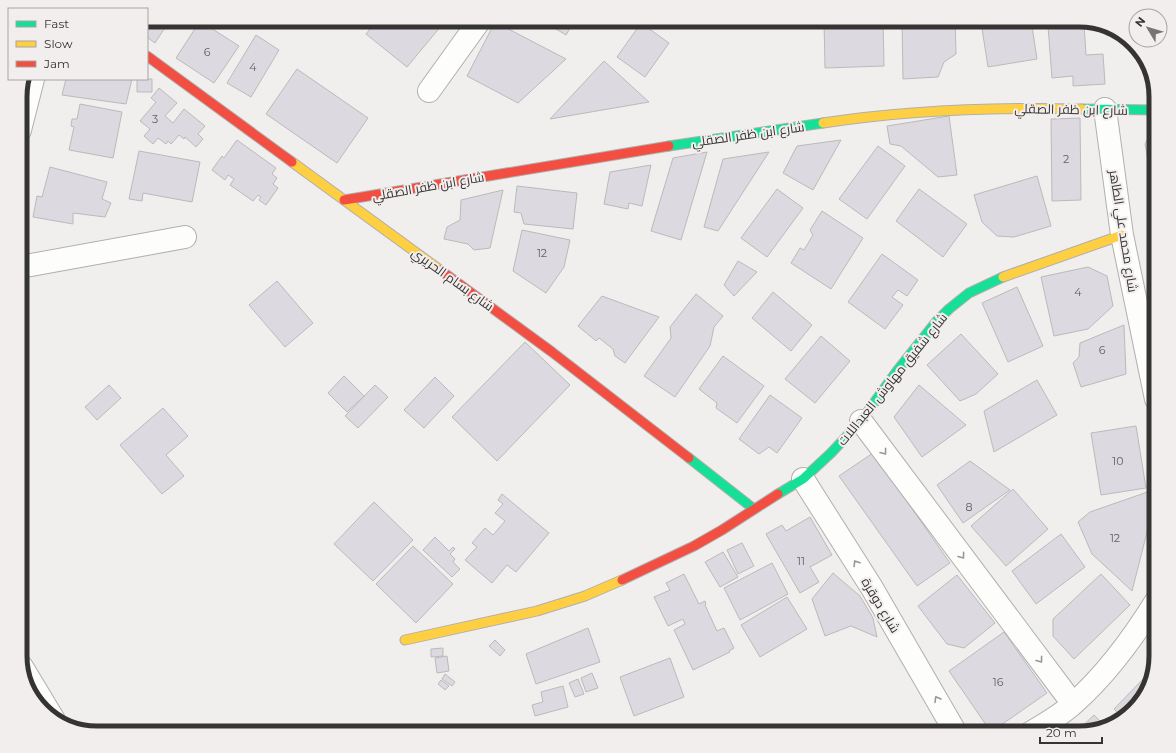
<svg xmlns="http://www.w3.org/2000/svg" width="1176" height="753" viewBox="0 0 1176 753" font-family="Montserrat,Cairo,sans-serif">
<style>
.building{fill:#dcd9e1;stroke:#bbbaba}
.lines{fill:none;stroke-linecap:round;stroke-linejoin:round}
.street-casing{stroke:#b0afae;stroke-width:24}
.fast-casing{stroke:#b0afae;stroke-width:11}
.slow-casing{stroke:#b0afae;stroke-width:11}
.jam-casing{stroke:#b0afae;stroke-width:11}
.street{stroke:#fdfdfc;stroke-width:22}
.fast{stroke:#16e098;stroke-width:9}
.slow{stroke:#ffcf43;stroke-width:9}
.jam{stroke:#f24e42;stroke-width:9}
.oneway{stroke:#999898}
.labels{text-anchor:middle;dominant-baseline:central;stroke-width:4;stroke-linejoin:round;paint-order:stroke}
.number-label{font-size:11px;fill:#605f60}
.street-label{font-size:13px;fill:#353433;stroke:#f2eeed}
.rim{fill:none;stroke:#353433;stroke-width:5}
</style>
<rect width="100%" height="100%" fill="#f1efee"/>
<path class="building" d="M147,20H170L155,43L147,37Z
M377,20H446L407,67L366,34Z
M541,20H575L566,35Z
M824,20H883L884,66L825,68Z
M902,20H955L956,54L944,62L938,77L903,79Z
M993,20H1031L1037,59L988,67L981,22Z
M200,21L239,46L214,83L176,58Z
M495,22L566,59L518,103L467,76Z
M641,23L669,43L645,77L617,57Z
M1084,23L1086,55L1103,54L1105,84L1073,86V76L1052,78L1048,26Z
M256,35L279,50L251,97L227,83Z
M604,61L649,102L550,119Z
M297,69L368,118L337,163L266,114Z
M66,79H132L126,104L62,95Z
M137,79H152V92H137Z
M159,88L177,103L165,116L173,123L184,109L205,126L198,134L203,139L196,147L185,137L184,139L179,135L171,144L168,141L166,144L158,138L153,144L144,136L150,129L140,121L156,102L151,98Z
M80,104L122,112L113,158L69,150L74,127L71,126L72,119H77Z
M949,116L957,175L938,177L901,146L890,144L887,126Z
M1080,118L1081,200L1052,201L1051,119Z
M1156,125V203L1145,144L1154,126Z
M237,140L276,168L272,174L277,178L273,184L278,188L266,205L259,200L261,197L258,195L253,201L230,185L234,179L228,175L225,180L212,170L222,156L224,158Z
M841,140L813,190L783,173L797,146Z
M878,146L905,166L867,219L839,199Z
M139,151L200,162L192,202L143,193L142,201L129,199Z
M707,152L681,240L651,231L673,158Z
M769,152L718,231L704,227L723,159Z
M651,165L642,206L629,203L628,209L604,204L610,172Z
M50,167L107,182L102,199L111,203L105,217L73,213V224L33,217L37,196L42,197Z
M1037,176L1051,226L1014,237L997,236L982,222L974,195Z
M517,186L577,193L573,229L524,224L521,213L514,212Z
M777,189L803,208L767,257L741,238Z
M919,189L967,224L943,257L896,221Z
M503,190L490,248L474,250L468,244L444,239L447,227L460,220L461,200Z
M822,211L863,238L831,289L791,263L800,248L804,250L813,235L810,230Z
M522,230L570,240L564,267L546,293L513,271Z
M882,254L918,280L907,296L898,290L892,297L903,305L885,329L848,302Z
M738,261L757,272L734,296L724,285Z
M1088,267L1107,276L1113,306L1088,329L1054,336L1041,277Z
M277,281L313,323L285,347L249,305Z
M1017,287L1043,346L1008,362L982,303Z
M773,292L812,325L791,351L752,318Z
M696,294L723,316L714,327L710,346L675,397L644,376L671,338L670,327Z
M602,296L659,317L625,363L615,356L613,349L599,338L596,341L578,326Z
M1124,325L1126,374L1081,387L1073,363L1079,357L1080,343Z
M961,334L998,374L976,394L960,401L927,365Z
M821,336L850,361L815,403L785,379Z
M525,342L570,385L497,461L452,417Z
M723,356L764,386L737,423L716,408L717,403L699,389Z
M344,376L364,396L347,412L328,393Z
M435,377L454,396L424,428L404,410Z
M1037,380L1057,415L994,452L984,411Z
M109,385L121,398L97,420L85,407Z
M375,385L388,397L358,428L345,416Z
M919,385L966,425L922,457L894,417Z
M770,395L802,418L777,453L769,447L759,454L739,439Z
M163,408L188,436L166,455L184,476L162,494L120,445Z
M1136,426L1146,488L1101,495L1091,433Z
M873,453L950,563L917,586L839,476Z
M970,461L1010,490L963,523L937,485Z
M1013,489L1048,529L1006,566L971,526Z
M1156,489V497L1132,591L1092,554L1078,522L1090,512Z
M502,494L549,533L516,572L507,565L492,583L465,560L477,547L472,543L485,528L493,535L505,521L495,513L503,504L498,500Z
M374,502L413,540L373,581L334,544Z
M810,517L832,555L810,567L819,582L800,593L766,534L782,525L786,531Z
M1061,534L1085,567L1036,604L1012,571Z
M435,537L449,551L453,547L455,549L450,554L455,559L453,562L460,569L452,577L423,550Z
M742,543L754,566L738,574L727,550Z
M413,546L453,584L416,623L376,584Z
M723,552L738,577L720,587L705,562Z
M772,563L788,594L740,620L724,588Z
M833,573L860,596L873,618L877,637L851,626L825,636L812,599Z
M684,574L699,604L705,601L706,604L705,605L717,631L724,628L734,648L729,651L730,652L693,670L674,630L685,624L683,619L668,626L654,597L670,590L666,583Z
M1101,574L1130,605L1074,659L1053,636V619Z
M957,575L995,623L964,648L947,644L918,606Z
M787,597L807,629L760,657L741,625Z
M588,628L600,662L536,684L526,654Z
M1004,632L1047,693L991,732L949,671Z
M495,640L505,650L500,656L489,646Z
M443,648V656L431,657V649Z
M447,656L449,671L437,673L435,658Z
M670,658L684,697L634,716L620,677Z
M592,673L598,688L586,692L581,678Z
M445,674L455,682L452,686L442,679Z
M1146,676L1149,679L1143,699L1123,718L1114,709Z
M578,679L584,694L575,697L569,683Z
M441,680L449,686L445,690L438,684Z
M563,686L568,707L535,716L532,705L543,702L541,692Z
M1094,715L1105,726L1075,733Z
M703,726L707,733H690Z"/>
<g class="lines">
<g class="street-casing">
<path id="street" d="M429,91L480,20
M1105,109L1122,235L1156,399
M20,130L33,79
M20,267L185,237
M861,421L1073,704
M803,479L872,588L956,733
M22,667L54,720
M1030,733C1045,724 1061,715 1073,704C1106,675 1133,638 1156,601"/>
</g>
<g class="fast-casing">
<path id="fast" d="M1082,109L1156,110
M669,146L823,123
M689,458L754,509
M778,494L803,479L831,453L861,421L897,371L936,322L949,309L969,293L1003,277"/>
</g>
<g class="slow-casing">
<path id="slow" d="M823,123C909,110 996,107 1082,109
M292,162L440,270
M1003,277L1122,235
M405,640L537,611L585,596L622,580"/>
</g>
<g class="jam-casing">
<path id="jam" d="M147,56L292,162
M344,200L669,146
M440,270L552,352L689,458
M622,580L694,546L722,530L778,494"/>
</g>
<use href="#street" class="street"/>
<use href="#fast" class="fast"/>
<use href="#slow" class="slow"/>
<use href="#jam" class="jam"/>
</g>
<defs><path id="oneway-chevron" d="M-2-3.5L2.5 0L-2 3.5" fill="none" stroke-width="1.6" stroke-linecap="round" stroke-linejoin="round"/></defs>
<g class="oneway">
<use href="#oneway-chevron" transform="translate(884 452) rotate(53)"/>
<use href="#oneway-chevron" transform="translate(962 556) rotate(53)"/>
<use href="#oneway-chevron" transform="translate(856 563) rotate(-122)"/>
<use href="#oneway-chevron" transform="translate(1040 660) rotate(53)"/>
<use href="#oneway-chevron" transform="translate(937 699) rotate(-120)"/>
</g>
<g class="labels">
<g class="number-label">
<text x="207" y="52">6</text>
<text x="253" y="67">4</text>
<text x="155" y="119">3</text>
<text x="1066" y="159">2</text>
<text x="542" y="253">12</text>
<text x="1078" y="292">4</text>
<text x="1102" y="350">6</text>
<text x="1118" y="461">10</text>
<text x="969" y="507">8</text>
<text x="1115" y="538">12</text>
<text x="801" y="561">11</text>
<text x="998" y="682">16</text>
</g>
<g class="street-label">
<text transform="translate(1071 109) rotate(1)">شارع ابن ظفر الصقلي</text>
<text transform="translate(748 134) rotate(-8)">شارع ابن ظفر الصقلي</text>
<text transform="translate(428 186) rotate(-10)">شارع ابن ظفر الصقلي</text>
<text transform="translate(1124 231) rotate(81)">شارع محمد علي الطاهر</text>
<text transform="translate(453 279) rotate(36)">شارع بسام الحريري</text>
<text transform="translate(892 379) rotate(-51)">شارع شفيق مهاوش العبداللات</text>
<text transform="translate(881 605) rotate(59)">شارع دوقرة</text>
</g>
</g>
<path d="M0 0H1176V753H0ZM97 27H1079A70 70 0 0 1 1149 97V656A70 70 0 0 1 1079 726H97A70 70 0 0 1 27 656V97A70 70 0 0 1 97 27Z" fill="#f2eeed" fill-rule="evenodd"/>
<path class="rim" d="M97 27H1079A70 70 0 0 1 1149 97V656A70 70 0 0 1 1079 726H97A70 70 0 0 1 27 656V97A70 70 0 0 1 97 27Z"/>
<rect x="8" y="8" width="140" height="72" fill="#f2eeed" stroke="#a6a4a3"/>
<rect x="16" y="21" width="20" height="6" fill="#16e098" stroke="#a6a4a3"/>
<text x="44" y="28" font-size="12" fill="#353433">Fast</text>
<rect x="16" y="41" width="20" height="6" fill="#ffcf43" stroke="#a6a4a3"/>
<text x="44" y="48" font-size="12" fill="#353433">Slow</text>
<rect x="16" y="61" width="20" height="6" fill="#f24e42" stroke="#a6a4a3"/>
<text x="44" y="68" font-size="12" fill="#353433">Jam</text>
<g transform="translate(1148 28) rotate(308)"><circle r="19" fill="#f2eeed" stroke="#a6a4a3"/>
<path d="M0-3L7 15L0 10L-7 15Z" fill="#777574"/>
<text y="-6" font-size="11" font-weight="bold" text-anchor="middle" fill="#353433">N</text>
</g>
<path d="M1040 737v6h62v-6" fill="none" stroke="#353433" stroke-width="2"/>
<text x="1046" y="737" font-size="12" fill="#353433" stroke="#f2eeed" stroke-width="3" paint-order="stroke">20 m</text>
</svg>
